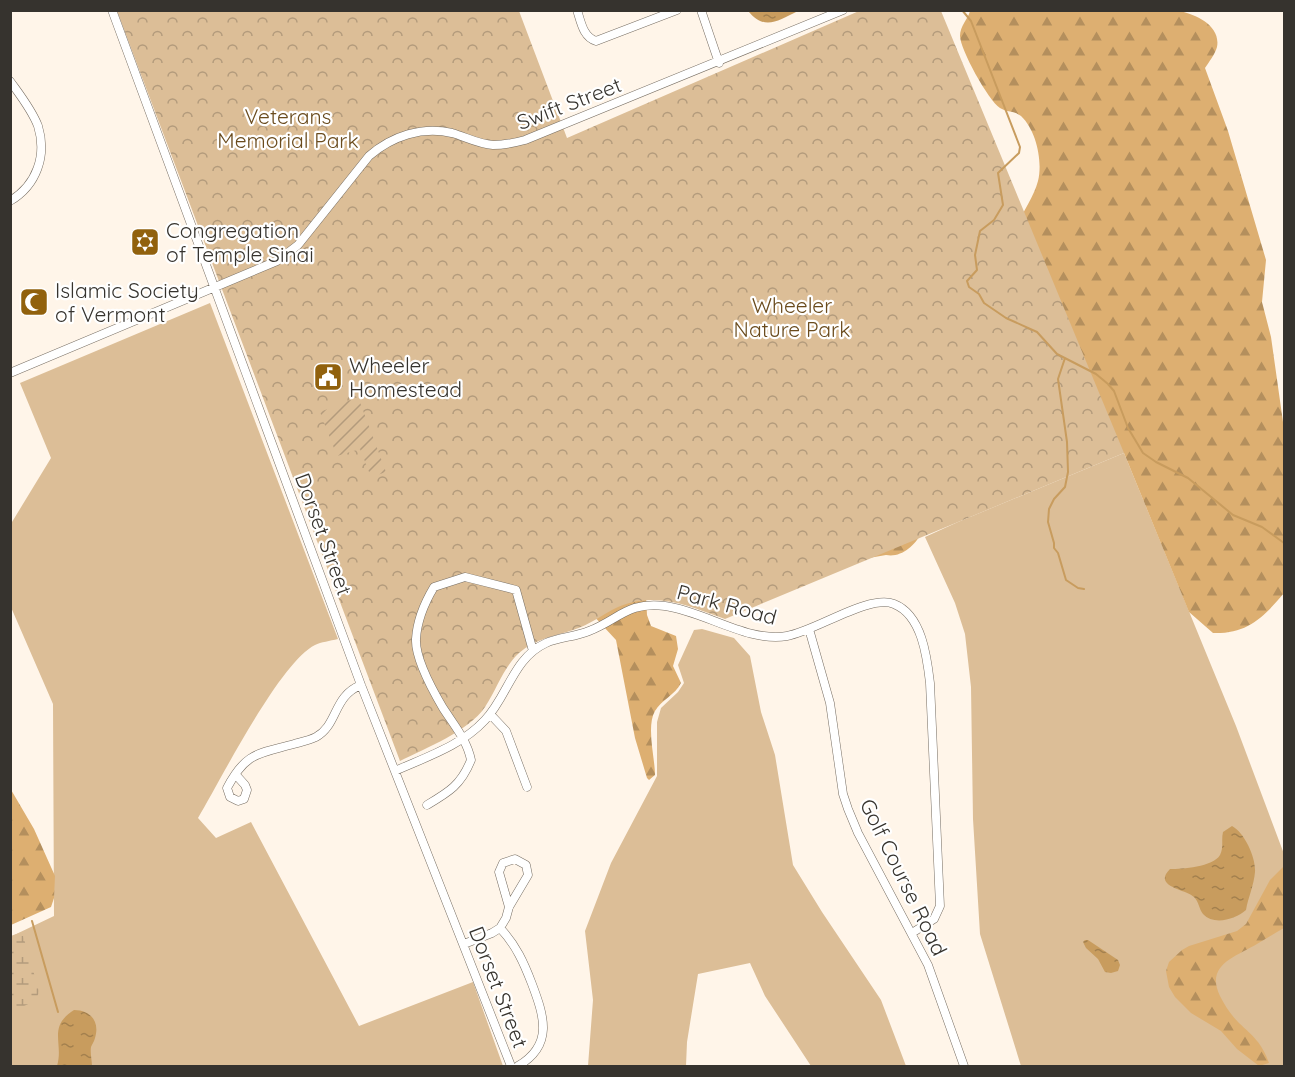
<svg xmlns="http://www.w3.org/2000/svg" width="1295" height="1077" viewBox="0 0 1295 1077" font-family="Quicksand,sans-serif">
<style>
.grass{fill:#dcbe97}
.forest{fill:url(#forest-firs)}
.wetland{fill:url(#wetland-marsh)}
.park{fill:url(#park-crowns)}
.garden{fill:url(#garden-furrows)}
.water{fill:url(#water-ripples)}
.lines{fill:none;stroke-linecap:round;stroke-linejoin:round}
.stream{stroke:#c89c5e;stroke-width:2}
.minor-casing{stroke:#776e63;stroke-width:9}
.minor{stroke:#fff;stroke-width:8}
.labels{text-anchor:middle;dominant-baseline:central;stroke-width:4.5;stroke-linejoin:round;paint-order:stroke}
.street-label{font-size:21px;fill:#36332e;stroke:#fff}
.park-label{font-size:21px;fill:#6a4b1d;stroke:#fff}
.poi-label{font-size:21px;fill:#36332e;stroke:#fff;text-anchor:start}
</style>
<defs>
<pattern id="forest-firs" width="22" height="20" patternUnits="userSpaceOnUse" patternTransform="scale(1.5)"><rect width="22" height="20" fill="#ddaf71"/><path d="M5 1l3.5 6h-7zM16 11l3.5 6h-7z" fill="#b48f5d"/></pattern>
<pattern id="wetland-marsh" width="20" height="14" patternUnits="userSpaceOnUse" patternTransform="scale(1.5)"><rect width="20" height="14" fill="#dcbe97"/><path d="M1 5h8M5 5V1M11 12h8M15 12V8" fill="none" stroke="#b39b7c"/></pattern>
<pattern id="park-crowns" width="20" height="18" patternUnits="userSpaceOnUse" patternTransform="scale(1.5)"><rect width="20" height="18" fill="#dcbe97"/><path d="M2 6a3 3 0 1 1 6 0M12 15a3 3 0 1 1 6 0" fill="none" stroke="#b39b7c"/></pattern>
<pattern id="garden-furrows" width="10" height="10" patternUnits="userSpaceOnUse" patternTransform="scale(1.5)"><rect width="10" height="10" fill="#dcbe97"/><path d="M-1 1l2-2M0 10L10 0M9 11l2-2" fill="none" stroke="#b39b7c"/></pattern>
<pattern id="water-ripples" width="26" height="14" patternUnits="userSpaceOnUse" patternTransform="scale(1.5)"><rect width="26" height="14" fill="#c89c5e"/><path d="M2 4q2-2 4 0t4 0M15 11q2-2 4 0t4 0" fill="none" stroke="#a3804e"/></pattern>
</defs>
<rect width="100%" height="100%" fill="#fff5e9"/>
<path class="grass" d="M210,303L338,639C330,641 321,642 315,645C280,662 220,781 198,818L216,838L251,822L359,1026L473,982L503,1066H11L10,937L54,916L53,704L10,605L12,522L51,458L20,383Z
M1124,453L1236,726L1284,854V1066H1021L980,934L973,819L971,687L965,634L955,603L925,537L958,522Z
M702,629L734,638L750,656L761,712L775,755L793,865L822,912L881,1000L906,1066H811L765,996L750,963L698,974L687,1042L686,1066H588L593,1000L585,931L611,863L657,776V722L661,708L678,692L684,683L678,665L694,630Z"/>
<path class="forest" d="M970,11H1180C1197,15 1221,26 1217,47C1215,54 1209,62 1205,68L1228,131L1266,260L1262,302L1271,337L1283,422L1284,593C1263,618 1247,634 1213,633L1189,612L1124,453H1117L921,534C914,546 901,558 886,555L646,597L647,615L651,626L676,636L678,649L673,666L681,683C675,695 661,700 655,711C646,726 655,758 655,775L649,780L647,778L635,738L616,640L591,613L1016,227C1023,212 1034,196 1038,181C1043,161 1036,130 1021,116C1015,111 1006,112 1000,108C988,100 960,49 960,36C960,26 968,19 970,11Z
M10,788L34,829L55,876L54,898L51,907L11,925Z
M1284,866V928C1275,933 1266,939 1257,944C1235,957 1205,965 1220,996C1225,1006 1231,1015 1239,1023C1253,1036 1262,1043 1269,1063L1259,1066L1237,1049L1221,1031L1191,1013L1175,997L1169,987L1166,971L1169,962L1182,950L1189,946L1237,931L1246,924L1270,880Z"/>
<path class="wetland" d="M22,932L39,991C37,1004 22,1006 11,1011V936Z"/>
<path class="park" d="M117,11H519L567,138L859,11H941L1124,453L725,619C688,606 657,591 618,607C603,614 590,625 573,630C554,636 535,639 519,653C503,668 497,689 485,707C469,731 426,748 400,761Z"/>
<path class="garden" d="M358,397L386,472L371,477L360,449L337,456L320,412Z"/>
<path class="water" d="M748,11H798C777,21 765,31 748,11Z
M1232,826C1245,833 1256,858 1255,872C1254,885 1248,898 1246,910C1236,919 1214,926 1203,914C1199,909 1199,902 1194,897C1186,889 1152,887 1170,869C1182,869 1213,867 1220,855C1224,847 1221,840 1223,832Z
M1085,940H1088L1118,960L1120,965L1118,971L1111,973L1105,972L1098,959L1086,948L1083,942Z
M74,1010C91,1010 100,1022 95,1038C94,1042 92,1044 91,1047C90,1053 92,1061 92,1066H57C64,1043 47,1027 74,1010Z"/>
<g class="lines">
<path class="stream" d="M962,10L971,21L1020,147L1019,153L998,173L1003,205L994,220L980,231L975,255L977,270L967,281L969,287L979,294L984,303L1006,318L1037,332L1057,354L1096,374L1108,384L1114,391L1128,428L1143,453L1156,462L1188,478L1233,515L1262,527L1284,543
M1065,358L1058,379L1067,442L1068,472L1065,487L1054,499L1049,509L1048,522L1054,543V548L1058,553L1066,580L1078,588L1084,589
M32,921L58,1012"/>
<g class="minor-casing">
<path id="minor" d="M112,10L361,685L511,1066
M577,10C581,22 583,37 596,41L677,10
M701,10L719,63
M10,81C20,95 32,110 38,126C47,155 37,185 10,201
M10,373L277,261L298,245L369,156C392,136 422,126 452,133C466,137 478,144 493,145C504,145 514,143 525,140L843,10
M809,629L830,703L843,794L848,809L858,833L928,965L964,1066
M490,714L506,731L527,787
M395,771C426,757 461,746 485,720C508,696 513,658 546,643C559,637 575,637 589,631C618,620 628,601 665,606C704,611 748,643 787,636C816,631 869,594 894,604C922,615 927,657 930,683L940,906L934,919L912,933
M236,775L245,785L247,790L244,799L238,801L230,797L227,788C246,752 258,754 294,744C301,742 310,740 316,737C338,725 333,696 361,685
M427,805C449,792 461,785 471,760C467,740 454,725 443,708C433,691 415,659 416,639C417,622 425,602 434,587L465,577L516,590L533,651
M500,928C516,945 524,963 532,984C544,1016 554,1045 518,1066
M464,944L492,933L500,928L506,918L509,907L528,875L526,865L515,859L503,863L499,872L509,907"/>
</g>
<use href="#minor" class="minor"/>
</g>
<defs>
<g id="synagogue-square" transform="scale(1.5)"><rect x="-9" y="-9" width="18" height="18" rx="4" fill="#91610d" stroke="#fff"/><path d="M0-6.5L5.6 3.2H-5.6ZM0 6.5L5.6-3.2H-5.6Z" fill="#fff"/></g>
<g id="mosque-square" transform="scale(1.5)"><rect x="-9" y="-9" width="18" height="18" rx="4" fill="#91610d" stroke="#fff"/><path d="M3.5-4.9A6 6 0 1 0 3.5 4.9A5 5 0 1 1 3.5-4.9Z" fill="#fff"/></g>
<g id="civic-square" transform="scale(1.5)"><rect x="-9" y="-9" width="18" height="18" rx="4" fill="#91610d" stroke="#fff"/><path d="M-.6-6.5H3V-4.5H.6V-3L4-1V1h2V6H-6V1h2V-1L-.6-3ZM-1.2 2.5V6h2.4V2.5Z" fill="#fff"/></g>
</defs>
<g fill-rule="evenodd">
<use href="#synagogue-square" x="145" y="242"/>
<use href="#mosque-square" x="34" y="302"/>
<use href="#civic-square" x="328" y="377"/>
</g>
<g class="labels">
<g class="street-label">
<text transform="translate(569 103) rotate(-21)">Swift Street</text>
<text transform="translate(324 534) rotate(70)">Dorset Street</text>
<text transform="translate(727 604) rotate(15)">Park Road</text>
<text transform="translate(904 877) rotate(64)">Golf Course Road</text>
<text transform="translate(499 987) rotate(69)">Dorset Street</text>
</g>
<g class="park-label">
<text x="288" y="116">Veterans<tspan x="288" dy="24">Memorial Park</tspan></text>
<text x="792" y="305">Wheeler<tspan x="792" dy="24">Nature Park</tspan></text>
</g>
<g class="poi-label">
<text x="166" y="230">Congregation<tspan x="166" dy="24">of Temple Sinai</tspan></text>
<text x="55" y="290">Islamic Society<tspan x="55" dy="24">of Vermont</tspan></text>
<text x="349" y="365">Wheeler<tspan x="349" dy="24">Homestead</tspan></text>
</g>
</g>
<rect width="1295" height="1077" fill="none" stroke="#36332e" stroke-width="24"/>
</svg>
